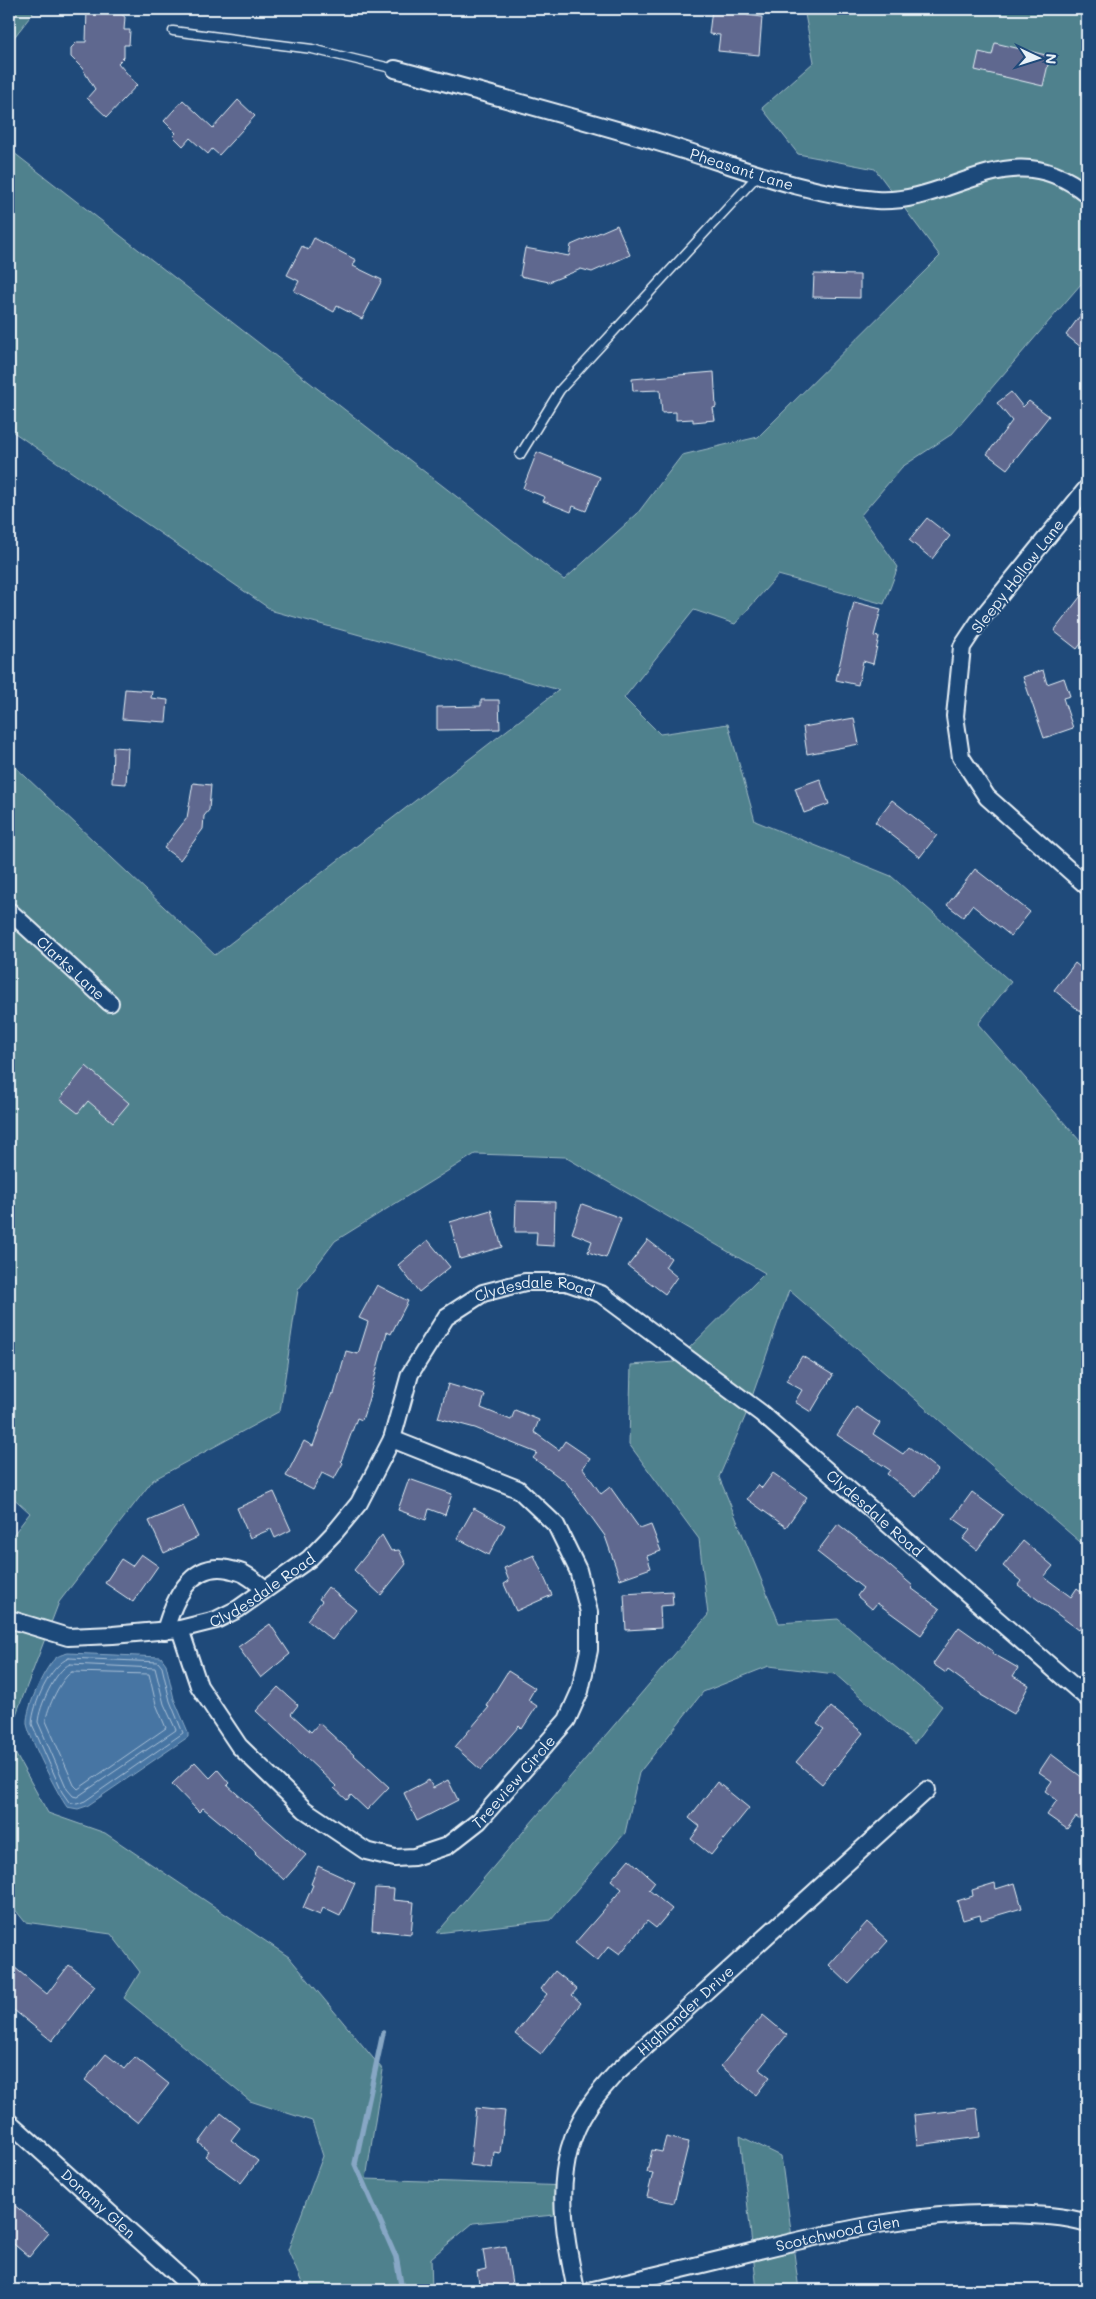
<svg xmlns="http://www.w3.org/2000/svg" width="1096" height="2299" viewBox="0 0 1096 2299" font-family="Mali,sans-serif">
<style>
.green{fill:#50818d;stroke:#9cb9c2}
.water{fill:#4775a3;stroke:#87a7c5}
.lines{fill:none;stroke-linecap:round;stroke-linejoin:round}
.shore{stroke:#a8bfd6;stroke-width:1}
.stream{stroke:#87a7c5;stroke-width:5.5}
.building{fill:#5f688f;stroke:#e8f1f8}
.lane-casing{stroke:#e8f1f8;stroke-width:11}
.street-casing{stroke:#e8f1f8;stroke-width:20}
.lane{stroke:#1f4a7a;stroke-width:8}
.street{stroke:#1f4a7a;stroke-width:16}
.labels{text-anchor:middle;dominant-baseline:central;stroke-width:4;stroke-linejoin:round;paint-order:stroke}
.street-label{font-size:15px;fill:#e8f1f8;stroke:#1f4a7a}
</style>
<rect width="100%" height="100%" fill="#1f4a7a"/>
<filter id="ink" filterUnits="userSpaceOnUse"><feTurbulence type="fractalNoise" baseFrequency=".02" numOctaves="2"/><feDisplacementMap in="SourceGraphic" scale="10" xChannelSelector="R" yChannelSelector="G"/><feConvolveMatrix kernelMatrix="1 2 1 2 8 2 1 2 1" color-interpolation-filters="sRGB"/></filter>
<g filter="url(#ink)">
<path class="green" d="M9,9H36L9,44Z
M804,9H1087V277L952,434L902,467L861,515L898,567L884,604L778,575L735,624L694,610L624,698L660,734L728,724L755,821L891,876L1011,982L978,1024L1087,1149V1548L789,1290L745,1417L719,1477L779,1623L838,1619L942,1706L914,1744L835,1674L769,1666L703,1692L639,1773L625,1833L551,1920L437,1933L708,1615L699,1539L629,1444L631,1365L675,1362L765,1273L565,1157L475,1154L335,1241L298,1290L280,1411L153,1480L59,1602L9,1733V1540L30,1513L9,1494V761L215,955L559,690L273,611L9,429V149L564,580L637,514L682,455L758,437L940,256L875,169L798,154L762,108L814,62Z
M9,1742L48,1813L105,1833L289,1957L383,2070L366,2179L569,2186L574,2213L473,2223L431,2258L432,2290H305L288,2250L323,2156L312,2121L250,2101L124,1998L140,1972L111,1934L25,1922L9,1902Z
M740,2136L781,2156L799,2290H757Z"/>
<path class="water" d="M68,1653L161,1657L166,1664L174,1699L188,1732V1737L87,1806L78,1809L67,1807C58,1795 28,1736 27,1723C26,1709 45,1665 57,1657C60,1655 64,1654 68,1653Z"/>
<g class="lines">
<path class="shore" d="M69,1658L158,1662L162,1667L170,1701L183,1733L85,1801L77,1804L69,1802L62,1792L32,1724C33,1704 50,1665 69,1658Z
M70,1664L155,1668L164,1704L176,1730L77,1797L73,1796L67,1789L38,1722C39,1707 55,1670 70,1664Z
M72,1672L149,1674L156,1704L166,1728L78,1789L74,1785L46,1721C46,1710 62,1676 72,1672Z"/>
<path class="stream" d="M383,2033L355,2164L396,2257L402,2290"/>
</g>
<path class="building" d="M87,9H115L125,17L124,30H130L129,45H124V57L118,63L137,85L107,117L87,98L95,89L82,68L71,57V48L77,42H86Z
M712,9H748L747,15L762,17L759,55L718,51L720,35L709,34Z
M995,43L1050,56L1043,86L975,70L979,52L992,55Z
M183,100L213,128L238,100L255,116L219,155L212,149L208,154L190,138L183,146L173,136L176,133L164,121Z
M617,225L630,255L592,272L581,269L549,282L520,276L525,248L569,256L571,245Z
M314,238L356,260L353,266L382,280L362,319L337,306L334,312L294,291L299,281L287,275L302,246L308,250Z
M814,274L860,275V298L813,297Z
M1087,306V352L1066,335Z
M714,372L716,407L713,408L715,420L693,422V419L676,420V412L662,413L660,390L633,391L632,379Z
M1011,392L1023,407L1029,401L1049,416L1007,469L987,454L1012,421L997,403Z
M537,452L600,477L586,511L573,506L571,512L543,501L545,497L523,488Z
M927,518L950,536L932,559L909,540Z
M1087,588V636L1077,649L1054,631Z
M854,602L881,609L874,636L879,637L873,664L863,661L858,685L836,680Z
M1043,670L1047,684L1064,678L1070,696L1063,698L1073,728L1044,738L1023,677Z
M125,689L152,691L151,698L168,700L166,722L122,719Z
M481,700H499L500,729L437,730V707L481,706Z
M854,718L859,744L807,754L803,727Z
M113,747L128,748L126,784L112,783Z
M820,779L829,804L804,813L795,788Z
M193,783L211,785L209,810L204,816L203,829L180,860L164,848L187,818Z
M892,800L937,835L920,857L875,822Z
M975,869L1030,912L1011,936L972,905L963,917L947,905Z
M1075,963L1087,973V1017L1054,990Z
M86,1066L129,1103L113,1122L88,1101L78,1113L60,1099Z
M516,1201L555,1202L554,1246L536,1245L537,1232H515Z
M582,1204L621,1218L606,1258L588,1252L592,1241L572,1233Z
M491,1210L502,1247L460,1259L450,1222Z
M428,1240L450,1267L419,1292L398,1265Z
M648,1240L671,1258L665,1267L677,1277L665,1294L628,1266Z
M377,1285L408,1301L391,1334L387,1332L367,1405L362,1420L357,1418L341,1461L343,1463L334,1479L322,1473L313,1490L286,1476L304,1441L313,1446L332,1393L334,1394L346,1351L358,1354L368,1322L359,1318Z
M802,1356L833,1375L811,1412L795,1402L802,1390L786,1381Z
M448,1384L485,1395L481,1408L511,1420L515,1410L539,1420L534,1432L559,1450L565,1441L590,1458L583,1468L601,1494L610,1487L640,1529L651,1525L661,1551L647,1556L651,1568L620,1579L605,1536L566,1482L533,1458L537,1453L475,1428L438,1418Z
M856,1407L880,1423L873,1434L903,1454L909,1447L938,1470L916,1497L887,1474L890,1470L837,1435Z
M773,1473L807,1497L786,1527L747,1499L758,1484L762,1488Z
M409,1479L452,1494L445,1515L429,1509L426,1520L398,1510Z
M274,1492L291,1530L275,1538L271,1529L250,1538L237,1508Z
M972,1492L1003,1515L977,1550L963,1539L970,1530L953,1518Z
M183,1506L198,1537L164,1553L149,1521Z
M474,1508L505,1525L489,1555L457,1538Z
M838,1524L870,1549L913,1586L911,1588L940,1609L921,1635L877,1603L872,1609L857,1596L863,1588L817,1552Z
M382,1535L391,1551L399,1550L406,1564L381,1595L354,1570Z
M1023,1541L1053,1566L1044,1577L1071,1597L1077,1588L1087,1596V1620L1079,1630L1018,1585L1021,1581L1003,1566Z
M141,1554L158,1566L133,1602L105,1583L121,1559L132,1566Z
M534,1555L552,1595L516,1611L504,1584L509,1581L504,1568Z
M328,1587L356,1610L332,1640L307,1620L322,1601L319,1599Z
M672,1591L673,1605L660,1606L661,1628L626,1630L624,1594Z
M270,1624L290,1654L261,1678L238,1647Z
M959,1627L993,1651L992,1653L1018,1668L1013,1676L1029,1685L1014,1714L981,1695V1694L948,1670L946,1673L933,1664Z
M508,1671L535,1688L528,1700L537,1706L522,1729L519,1726L481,1770L455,1747L489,1707L486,1706Z
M278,1687L298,1705L291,1714L311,1732L319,1723L389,1787L367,1810L351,1795L347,1800L334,1788L336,1786L256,1711Z
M831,1707L863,1733L822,1784L796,1762L824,1729L817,1724Z
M1051,1754L1087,1781V1825L1076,1817L1067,1829L1047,1815L1057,1800L1045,1791L1052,1781L1039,1772Z
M195,1762L210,1778L218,1770L229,1783L227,1785L306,1855L284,1880L255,1853L256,1852L203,1808L199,1812L172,1784Z
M429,1780L433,1788L448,1780L458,1800L417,1821L404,1793Z
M717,1782L749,1808L711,1855L691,1839L700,1827L689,1818Z
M629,1859L655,1882L649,1890L672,1909L656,1928L647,1921L620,1954L609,1946L597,1961L575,1943L622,1889L611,1880Z
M318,1866L355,1883L340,1916L323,1908L320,1915L303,1908L313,1885L311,1884Z
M995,1883L996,1889L1015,1883L1022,1908L981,1920L980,1915L963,1920L957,1901L973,1896L972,1890Z
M375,1888L394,1889L393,1900L414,1902L411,1934L372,1930Z
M867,1922L888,1941L849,1984L829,1965Z
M9,1963L47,1994L69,1965L95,1986L52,2041L9,2006Z
M555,1971L577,1989L572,1995L581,2003L541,2054L515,2034L547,1994L541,1989Z
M763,2015L787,2035L759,2069L770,2077L756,2095L721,2066Z
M106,2054L125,2069L135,2057L169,2084L138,2123L85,2080Z
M476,2108L505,2111L500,2153L494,2152L492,2168L470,2165Z
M977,2108L980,2137L917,2145L914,2115Z
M221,2113L240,2128L231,2140L258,2161L241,2183L205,2156L209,2151L199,2143Z
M666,2137L689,2142L674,2203L647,2197L653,2173L647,2172L652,2150L662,2152Z
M9,2201L49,2233L29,2257L9,2240Z
M506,2246L513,2290H480L477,2271L486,2269L483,2250Z"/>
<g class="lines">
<g class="lane-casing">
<path id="lane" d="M173,31L312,49L395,69
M520,455L560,390L758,175"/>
</g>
<g class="street-casing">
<g id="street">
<path id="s1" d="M395,69C485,93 575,117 664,144C733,165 803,194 876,200C953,205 1010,131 1087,194"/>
<path d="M1087,488L980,620L962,647L955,716L961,757L987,797L1087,886"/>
<path id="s2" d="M9,911L110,1003"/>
<path id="s3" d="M9,1619L68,1637L113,1635L180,1629L216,1620L238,1609L309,1559L336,1531L359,1503L392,1439L410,1374L446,1317L483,1293L525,1282H566L601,1294L761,1413L1087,1698"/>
<path id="s4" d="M180,1629L199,1686L239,1746L305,1810L366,1851L395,1858L414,1857L447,1846L479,1821L567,1720L580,1691L589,1650V1612L578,1570L556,1525L518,1489L392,1439"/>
<path d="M165,1631C173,1602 190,1561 228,1569C234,1571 241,1571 246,1575C253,1579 259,1584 265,1589"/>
<path id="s5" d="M9,2122L189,2285"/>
<path id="s6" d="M576,2290C563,2228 551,2164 588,2108C596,2095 607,2083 617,2072L927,1790"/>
<path id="s7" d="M593,2290C649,2277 704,2264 759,2250C842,2230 918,2212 1005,2214C1032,2215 1061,2215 1087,2223"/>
</g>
</g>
<use href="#lane" class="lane"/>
<use href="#street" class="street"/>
</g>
</g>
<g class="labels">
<g class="street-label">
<text stroke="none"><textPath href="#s1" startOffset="361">Pheasant Lane</textPath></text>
<text transform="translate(1017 576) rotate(-52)">Sleepy Hollow Lane</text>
<text stroke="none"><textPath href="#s2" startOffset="84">Clarks Lane</textPath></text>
<text stroke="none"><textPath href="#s3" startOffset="701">Clydesdale Road</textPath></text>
<text stroke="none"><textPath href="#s3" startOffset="1121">Clydesdale Road</textPath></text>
<text stroke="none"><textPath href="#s3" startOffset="266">Clydesdale Road</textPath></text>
<text stroke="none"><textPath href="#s4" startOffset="474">Treeview Circle</textPath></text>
<text stroke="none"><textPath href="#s6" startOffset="326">Highlander Drive</textPath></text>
<text stroke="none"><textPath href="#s5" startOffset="121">Donamy Glen</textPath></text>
<text stroke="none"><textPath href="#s7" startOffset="251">Scotchwood Glen</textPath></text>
</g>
</g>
<rect width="1096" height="2299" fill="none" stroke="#1f4a7a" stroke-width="30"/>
<rect x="15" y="15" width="1066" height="2269" fill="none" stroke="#e8f1f8" stroke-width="2" filter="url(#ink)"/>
<g transform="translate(1038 58) rotate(94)" stroke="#1f4a7a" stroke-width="4" paint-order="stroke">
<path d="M0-4L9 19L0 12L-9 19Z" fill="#e8f1f8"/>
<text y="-8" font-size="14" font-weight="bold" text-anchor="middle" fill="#e8f1f8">N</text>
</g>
</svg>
